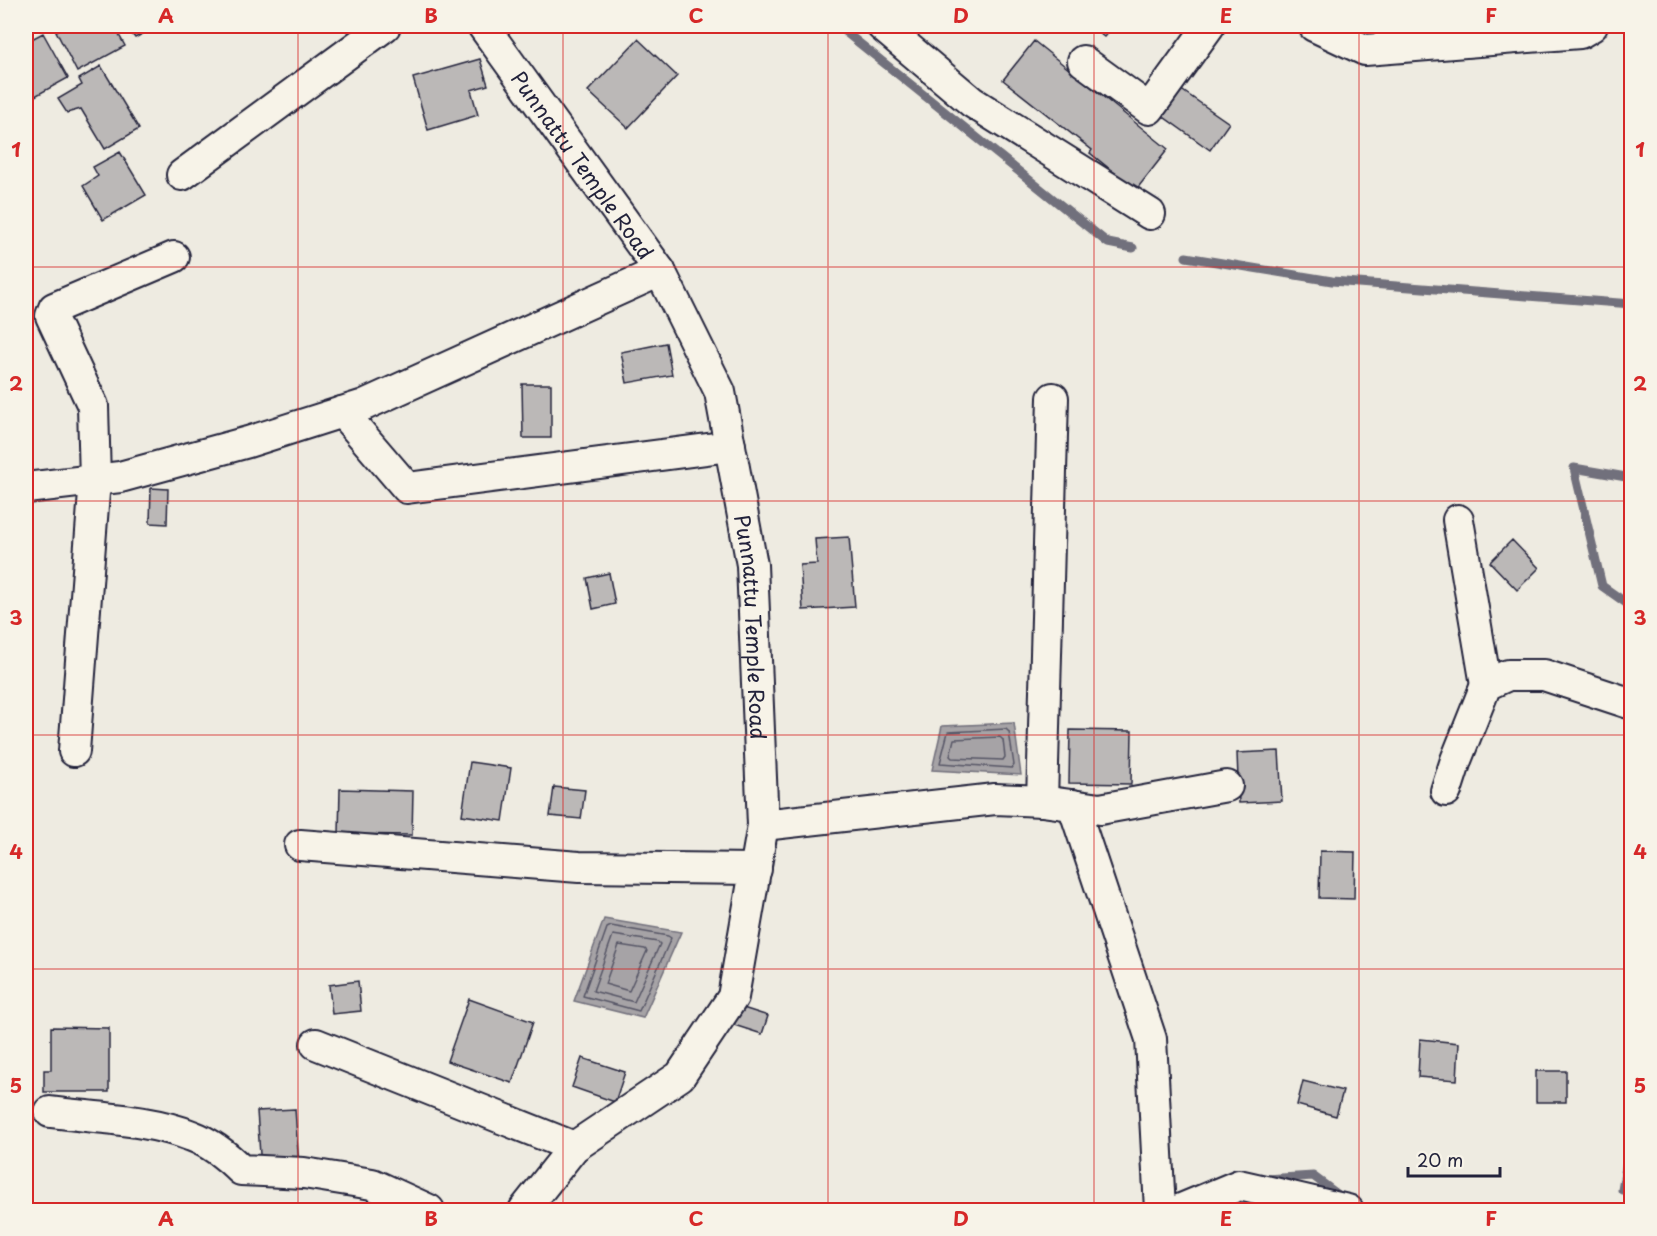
<svg xmlns="http://www.w3.org/2000/svg" width="1657" height="1236" viewBox="0 0 1657 1236" font-family="'Playpen Sans',sans-serif">
<style>
.water{fill:#a6a3a6;stroke:#716f7b;stroke-width:1.5}
.lines{fill:none;stroke-linecap:round;stroke-linejoin:round}
.shore{stroke:#575666;stroke-width:1.5}
.stream{stroke:#716f7b;stroke-width:9}
.building{fill:#bbb8b7;stroke:#22223b;stroke-width:1.5}
.minor-casing{stroke:#22223b;stroke-width:34}
.minor{stroke:#f7f3e8;stroke-width:30}
.grid{fill:none;stroke:#d62828;stroke-width:1.5;stroke-opacity:0.55}
.labels{text-anchor:middle;dominant-baseline:central;stroke-width:4.5;stroke-linejoin:round;paint-order:stroke}
.street-label{font-size:21px;fill:#22223b;stroke:#f7f3e8}
.neatline{fill:none;stroke:#d62828;stroke-width:2}
.grid-label{font-size:20px;text-anchor:middle;font-weight:bold;fill:#d62828}
</style>
<rect width="100%" height="100%" fill="#eeebe1"/>
<filter id="ink" filterUnits="userSpaceOnUse"><feTurbulence type="fractalNoise" baseFrequency=".0167" numOctaves="2"/><feDisplacementMap in="SourceGraphic" scale="12" xChannelSelector="R" yChannelSelector="G"/><feConvolveMatrix kernelMatrix="1 2 1 2 8 2 1 2 1" color-interpolation-filters="sRGB"/></filter>
<g filter="url(#ink)">
<path class="water" d="M1014,723L1021,775L932,770L942,726Z
M604,919L681,932L643,1018L574,1001Z"/>
<g class="lines">
<path class="shore" d="M1006,729L1009,732L1014,765L1012,768L940,763L948,732Z
M1000,737L1003,740L1005,757L1003,760L952,758L950,756L954,739Z
M611,926L668,936L671,938L639,1011L583,996L607,928Z
M613,935L658,942L660,944L634,1002L593,991Z
M619,945L645,949L647,951L629,991L605,984Z"/>
<path class="stream" d="M838,26L1108,243L1133,248
M1186,257L1332,281L1632,304
M1632,478L1574,468L1602,586L1632,607
M1266,1179L1313,1176L1344,1199
M1622,1190L1632,1133"/>
</g>
<path class="building" d="M67,26H114L125,46L77,72L56,31Z
M126,26H157L135,38Z
M1090,26H1114L1104,37Z
M43,33L68,78L26,101V42Z
M638,39L677,76L628,128L588,91Z
M1034,41L1168,149L1136,190L1090,153L1092,150L1003,80Z
M480,59L488,85L471,90L478,115L428,130L413,78Z
M101,66L139,129L105,149L81,109L67,113L58,99L82,85L79,79Z
M1180,89L1229,123L1210,150L1161,115Z
M120,152L146,195L103,220L83,186L98,176L93,167Z
M666,343L672,375L627,383L621,352Z
M522,384H551V438H523Z
M151,488L168,489L167,524L150,523Z
M849,537L855,607L803,610L800,565L817,564L815,539Z
M1512,540L1539,568L1517,590L1490,562Z
M609,573L615,604L593,609L587,578Z
M1070,730L1132,731L1131,784L1069,783Z
M1279,751L1282,801L1239,803L1237,753Z
M470,762L511,768L503,821L462,815Z
M554,787L585,790L581,819L550,816Z
M340,789L413,791L412,835L339,834Z
M1320,851L1355,852L1354,899L1319,898Z
M358,981L361,1011L332,1014L329,985Z
M469,999L533,1022L512,1083L447,1061Z
M740,1007L768,1016L762,1034L734,1025Z
M51,1027L109,1028V1092H44V1070H51Z
M1420,1039L1459,1043L1457,1080L1418,1077Z
M582,1058L625,1072L615,1102L572,1087Z
M1536,1071H1566V1102H1536Z
M1303,1081L1343,1091L1336,1116L1297,1105Z
M295,1109L299,1167L261,1169L257,1111Z"/>
<g class="lines">
<g class="minor-casing">
<g id="minor">
<path id="s1" d="M483,26L660,271L720,392L752,565L763,825L733,997L680,1076L574,1147L524,1210"/>
<path d="M882,26L972,102L1150,214"/>
<path d="M1314,26L1365,50L1580,33L1592,26"/>
<path d="M1083,61L1149,109L1209,26"/>
<path d="M182,175L385,26"/>
<path d="M342,412L407,488L730,446"/>
<path d="M26,488L120,477L248,442L364,405L660,271"/>
<path d="M1458,520L1486,685"/>
<path d="M74,751L95,480L93,406L51,316L54,308L174,257"/>
<path d="M1446,791L1456,760L1486,685L1508,675H1544L1632,704"/>
<path d="M1042,801L1053,398"/>
<path d="M1073,805L1151,1039L1160,1210"/>
<path d="M763,825L995,799L1042,801L1100,809L1227,786"/>
<path d="M300,845L579,867L756,869"/>
<path d="M316,1044L574,1147"/>
<path d="M50,1112C95,1118 150,1119 192,1136C211,1143 227,1156 241,1170L304,1173L372,1184L429,1210"/>
<path d="M1179,1210L1239,1185L1348,1210"/>
</g>
</g>
<use href="#minor" class="minor"/>
</g>
</g>
<path class="grid" d="M298,26V1210M563,26V1210M828,26V1210M1094,26V1210M1359,26V1210M26,267H1632M26,501H1632M26,735H1632M26,969H1632"/>
<g class="labels">
<g class="street-label">
<text stroke="none"><textPath href="#s1" startOffset="171">Punnattu Temple Road</textPath></text>
<text stroke="none"><textPath href="#s1" startOffset="675">Punnattu Temple Road</textPath></text>
</g>
</g>
<rect width="1657" height="1236" fill="none" stroke="#f7f3e8" stroke-width="66"/>
<path d="M1408 1167v9h92v-9" fill="none" stroke="#22223b" stroke-width="3"/>
<text x="1417" y="1167" font-size="18" fill="#22223b" stroke="#f7f3e8" stroke-width="4.5" paint-order="stroke">20 m</text>
<rect x="33" y="33" width="1591" height="1170" class="neatline"/>
<g class="grid-label">
<text x="166" y="23">A</text>
<text x="431" y="23">B</text>
<text x="696" y="23">C</text>
<text x="961" y="23">D</text>
<text x="1226" y="23">E</text>
<text x="1491" y="23">F</text>
<text x="16" y="157">1</text>
<text x="1640" y="157">1</text>
<text x="16" y="391">2</text>
<text x="1640" y="391">2</text>
<text x="16" y="625">3</text>
<text x="1640" y="625">3</text>
<text x="16" y="859">4</text>
<text x="1640" y="859">4</text>
<text x="16" y="1093">5</text>
<text x="1640" y="1093">5</text>
<text x="166" y="1226">A</text>
<text x="431" y="1226">B</text>
<text x="696" y="1226">C</text>
<text x="961" y="1226">D</text>
<text x="1226" y="1226">E</text>
<text x="1491" y="1226">F</text>
</g>
</svg>
